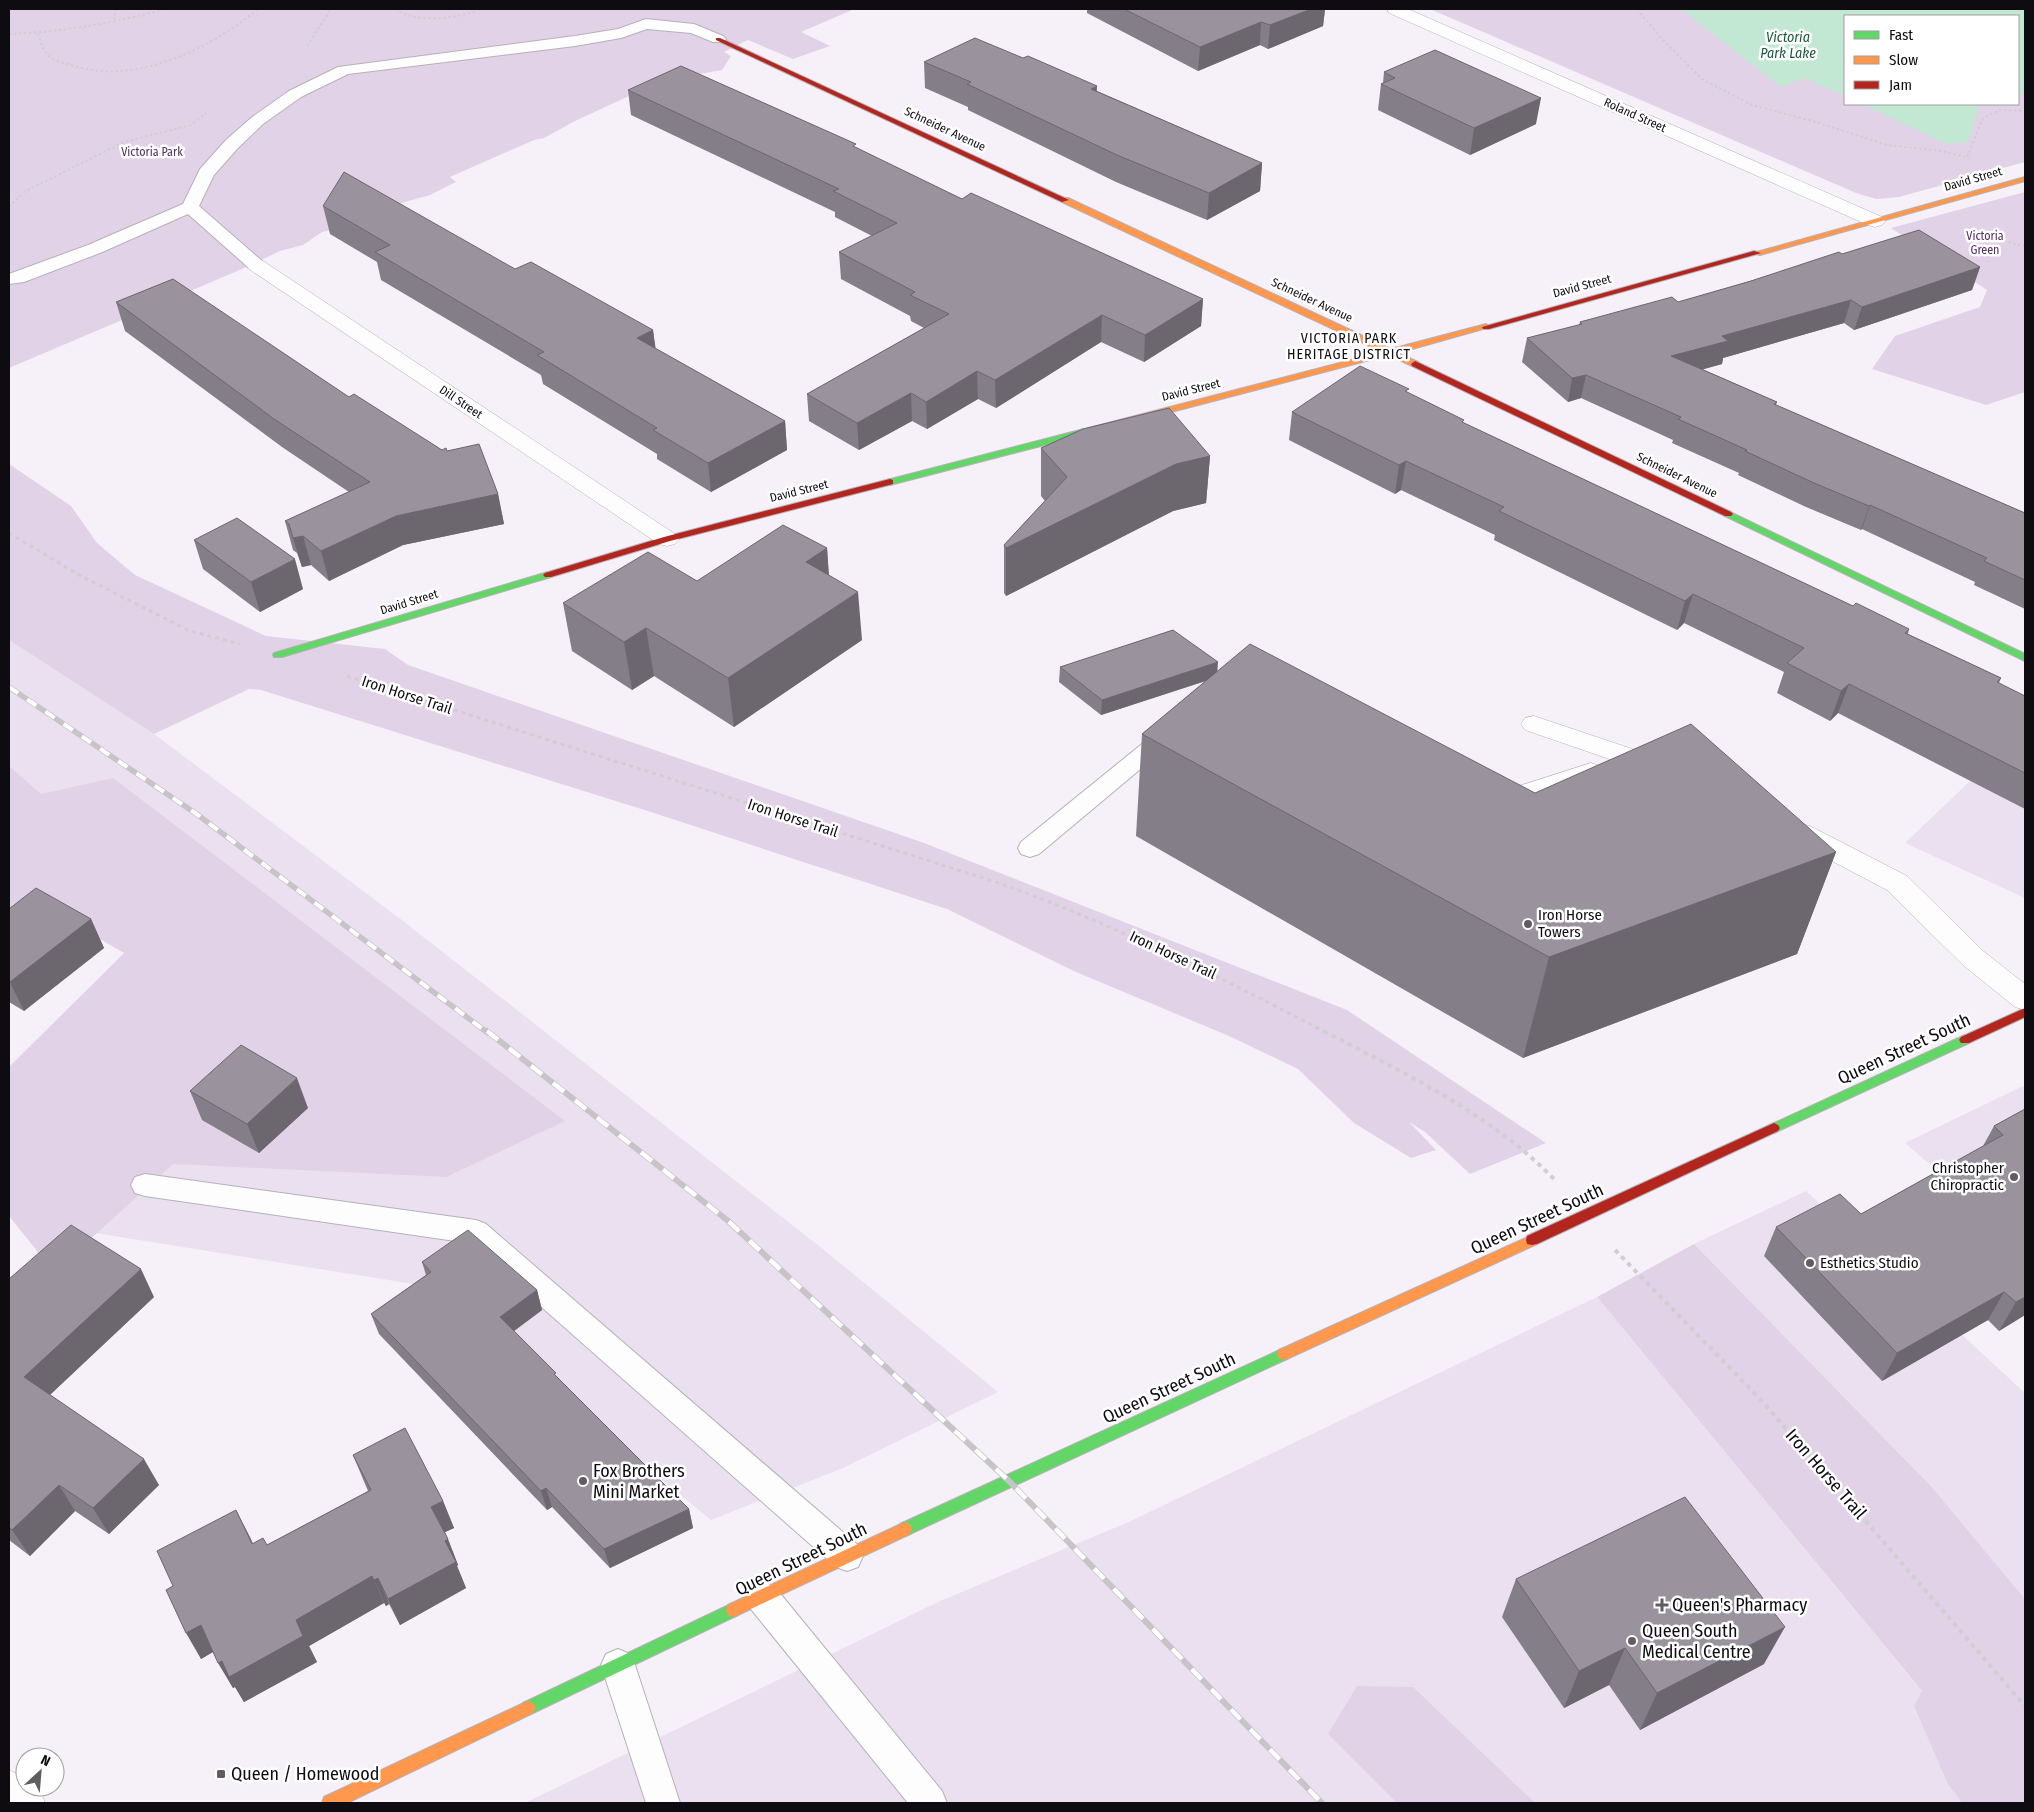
<svg xmlns="http://www.w3.org/2000/svg" width="2034" height="1812" viewBox="0 0 2034 1812" font-family="'Fira Sans Condensed',sans-serif">
<style>
.built{fill:#eae0ef}
.green{fill:#e1d2e8;fill-rule:evenodd}
.water{fill:#c2e7d3}
.lines{fill:none;stroke-linecap:round;stroke-linejoin:round}
.lane-casing{stroke:#b6b1b8;stroke-width:2}
.street-casing{stroke:#b6b1b8;stroke-width:1}
.fast-casing{stroke:#b6b1b8;stroke-width:2}
.slow-casing{stroke:#b6b1b8;stroke-width:2}
.jam-casing{stroke:#b6b1b8;stroke-width:2}
.path-far2{stroke:#d0ced1;stroke-width:2;stroke-dasharray:2.5 2.5;stroke-linecap:butt}
.path-far1{stroke:#d0ced1;stroke-width:3;stroke-dasharray:4 4;stroke-linecap:butt}
.path{stroke:#d0ced1;stroke-width:4;stroke-dasharray:4.5 4.5;stroke-linecap:butt}
.lane{fill:#fefdfe;fill-rule:evenodd}
.street{fill:#fefdfe;fill-rule:evenodd}
.fast{fill:#63d668;fill-rule:evenodd}
.slow{fill:#ff974d;fill-rule:evenodd}
.jam{fill:#b3261e;fill-rule:evenodd}
.rail-far1-casing{stroke:#c6c4c6;stroke-width:5.5}
.rail-casing{stroke:#c6c4c6;stroke-width:6}
.rail-far1{stroke:#fff;stroke-width:4;stroke-dasharray:11;stroke-linecap:butt}
.rail{stroke:#fff;stroke-width:4.5;stroke-dasharray:14;stroke-linecap:butt}
.wall{fill:#847e88}
.shaded-wall{fill:#6c676f}
.building{fill:#9a939e;stroke:#6c676f}
.poi-dot{fill:#605c62;stroke:#fff;stroke-width:2}
.labels{text-anchor:middle;dominant-baseline:central;stroke-width:5;stroke-linejoin:round;paint-order:stroke}
.far-street-label{font-size:12px;fill:#0f0c11;stroke:#fff}
.far-park-label{font-size:12px;fill:#542e66;stroke:#fff}
.far-water-label{font-size:14px;font-style:italic;fill:#19593b;stroke:#fff}
.far-neighbourhood-label{font-size:14px;letter-spacing:1px;fill:#0f0c11;stroke:#fff}
.street-label{font-size:15px;fill:#0f0c11;stroke:#fff}
.poi-label{font-size:15px;fill:#0f0c11;stroke:#fff;text-anchor:start}
.near-street-label{font-size:18px;fill:#0f0c11;stroke:#fff}
.near-poi-label{font-size:18px;fill:#0f0c11;stroke:#fff;text-anchor:start}
</style>
<rect width="100%" height="100%" fill="#f6f0f8"/>
<path class="built" d="M9,640L154,734L403,921L819,1246L998,1392L843,1468L711,1520L426,1286L58,1227L310,1002L9,781Z
M2025,729V898L1905,843Z
M2023,1086L2025,1088V1246L1905,1143Z
M1806,1191L2025,1393V1599L1931,1486L1694,1244Z
M1597,1297L2014,1803H525L938,1602L1131,1521Z"/>
<path class="green" d="M9,9H895L852,10L801,32L830,46L793,59L748,40L724,52L731,56L722,70L688,76H672L575,121L544,138L534,140L450,177L456,182L430,195L380,209L346,226L322,232L303,245L280,251L235,272L9,368Z
M1430,9H2025V162L1899,197L1876,199L1856,193ZM1845,16H2018V104H1845Z
M2025,192V392L1986,405L1872,369L1895,336L1980,307L1987,290L1891,228Z
M9,464L71,506L97,543L135,575L266,636L385,649L408,665L924,843L1347,1010L1546,1143L1470,1174L1425,1132L1409,1122L1436,1150L1411,1158L1354,1123L1298,1069L1229,1036L1076,972L947,909L651,812L261,690L249,689L154,734L9,640Z
M9,766L41,794L113,778L565,1121L446,1177L173,1164L54,1272L9,1216V1067L124,953L55,913L9,932Z
M1694,1244L1931,1486L2025,1599V1803H1962L1948,1784L1914,1706L1922,1691L1597,1297Z
M1357,1686L1413,1687L1535,1803H1397L1328,1734Z"/>
<path class="water" d="M1681,9H2025V93L2018,94V16H1845V96L1804,78L1781,87Z
M1862,104H1974L1979,106L1968,142L1946,144Z"/>
<g class="lines">
<g class="lane-casing">
<path id="lane" d="M646,19L694,24L723,36L726,39L723,42H713L691,33L647,29L621,38L575,46L348,74L301,97L263,124L238,148L214,175L199,206L262,261L265,265L262,269L256,270L250,269L188,214L100,253L24,282L9,284V274L88,245L183,204L200,169L226,140L251,118L289,91L338,67L575,36L618,29Z
M1166,728L1174,731L1178,736L1174,741L1039,854L1030,857L1021,854L1018,848L1021,842L1158,731Z
M145,1174L476,1220L486,1224L858,1545L863,1556L858,1567L847,1571L836,1567L469,1243L145,1196L135,1193L131,1185L135,1177Z
M762,1582L774,1586L942,1791L947,1803H908L750,1608L746,1597L750,1586Z
M618,1649L630,1654L635,1665L680,1803H646L601,1665L606,1654Z"/>
</g>
<g class="street-casing">
<path id="street" d="M1387,9H1408L1882,217L1885,221L1882,225L1875,227L1868,225L1389,13Z
M256,259L263,261L675,534L679,539L675,544L667,546L659,544L249,269L246,265L249,261Z
M1534,716L1665,760L1669,766L1665,772L1656,775L1525,730L1521,724L1525,718Z
M1591,763L1600,766L1604,772L1600,778L1497,811L1488,808L1484,802L1488,796Z
M1801,824L1810,826L1907,876L1983,951L2025,984V1010L2015,1007L1963,965L1887,890L1792,840L1788,833L1792,826Z
M9,1770L25,1778V1787C40,1787 40,1789 45,1803H9Z"/>
</g>
<g class="fast-casing">
<path id="fast" d="M1084,429L1088,432L1087,434L890,485L885,482L887,480Z
M1728,511L2025,654V661L1725,516V512Z
M548,572L553,575L551,577L282,657H274L273,655L274,653Z
M1965,1035L1969,1037L1971,1040L1969,1043L1778,1131L1774,1133L1770,1131L1768,1128L1770,1125Z
M1284,1348L1289,1350L1291,1354L1289,1358L910,1534L905,1536L900,1534L898,1529L900,1524Z
M733,1603L738,1605L740,1610L738,1615L533,1713L528,1715L523,1713L520,1708L523,1703Z"/>
</g>
<g class="slow-casing">
<path id="slow" d="M2025,177V181L1760,255L1753,253Z
M1062,198H1068L1391,349L1486,324L1490,327L1398,353L1418,362V366H1412L1389,355L1087,434H1081V430L1382,352L1062,202Z
M1532,1235L1537,1236L1538,1240L1537,1244L1289,1358L1284,1360L1279,1358L1277,1354L1279,1350Z
M905,1522L910,1524L912,1529L910,1534L738,1615L733,1617L728,1615L726,1610L728,1605Z
M528,1701L533,1703L536,1708L533,1713L347,1803H322L324,1797Z"/>
</g>
<g class="jam-casing">
<path id="jam" d="M716,38H720L1069,200L1062,202L716,40Z
M1754,251L1761,253L1489,329H1483L1482,327Z
M1415,361L1731,512L1733,514L1731,516H1725L1412,366L1411,364Z
M890,479L893,480V484L670,541L551,577H545L543,575L545,573L664,537Z
M2025,1008V1017L1969,1043H1961L1959,1040L1961,1037Z
M1774,1123L1778,1125L1780,1128L1778,1131L1537,1244L1532,1245L1527,1244L1526,1240L1527,1236Z"/>
</g>
<path class="path-far2" d="M395,9C419,24 456,19 481,9
M1637,9L1662,39L1702,79L1752,105L1816,122L1887,145L1941,151L1965,157
M115,20L114,16L117,9
M38,33C45,58 49,59 74,66C137,85 210,49 258,9
M9,34C61,32 115,23 165,9
M307,46L331,9
M1967,157L1983,118L2000,110L2025,111
M9,207L24,192L124,142L191,125L206,113
M1969,234L2025,246"/>
<path class="path-far1" d="M9,533L79,575L190,631L240,644
M347,676L1002,884C1114,925 1221,977 1327,1033"/>
<path class="path" d="M1324,1031C1405,1074 1491,1114 1555,1180
M1615,1250L1763,1402L2025,1706"/>
<use href="#lane" class="lane"/>
<use href="#street" class="street"/>
<use href="#fast" class="fast"/>
<use href="#slow" class="slow"/>
<use href="#jam" class="jam"/>
<g class="rail-far1-casing">
<path id="rail-far1" d="M9,687L198,815L488,1033"/>
</g>
<g class="rail-casing">
<path id="rail" d="M487,1031L727,1220L1009,1481L1322,1803"/>
</g>
<use href="#rail-far1" class="rail-far1"/>
<use href="#rail" class="rail"/>
</g>
<path class="wall" d="M1087,9H1325L1323,26L1268,49L1260,45L1198,71L1087,13Z
M924,62L1097,91L1262,163L1260,191L1207,220L1116,182L968,110V107L925,88Z
M1384,72L1536,124L1470,155L1378,110L1381,84L1383,83Z
M628,90L856,148L962,199L1203,299L1201,326L1144,362L1101,342L996,408L978,399L927,429L912,421L859,450L809,421L807,394L924,328L911,321L910,316L841,279L839,252L872,236L835,217V212L631,115Z
M323,206L515,269L653,330L655,348L785,421L787,450L711,492L657,459V454L543,384L541,375L381,280L377,262L330,234Z
M1842,254L1980,267L1972,290L1854,330L1844,323L1723,358L1722,364L1702,369L1777,402L1776,405L2025,513V609L1974,585L1975,582L1862,529L1861,530L1806,507L1738,475L1739,473L1672,443L1673,440L1581,398L1568,402L1522,362L1527,338L1579,325L1580,322L1678,302Z
M116,302L349,397L442,450L447,451L498,494L504,524L403,545L329,581L311,565L302,567L297,553L293,550L285,521L349,492L282,447L125,331Z
M1408,393L1464,423L1853,606L1909,629L1908,634L2001,678L1999,683L2025,696V809L1838,713L1830,721L1777,693L1784,672L1684,623L1677,630L1494,540L1495,535L1401,490L1395,494L1289,440L1292,412Z
M1041,448L1210,456L1206,503L1173,511L1006,596L1004,593V545L1045,501L1041,496Z
M194,540L303,589L260,612L203,569Z
M827,548L829,575L862,640L734,727L654,676L632,690L572,651L563,603L697,581Z
M1060,667L1217,671L1535,793L1836,852L1797,954L1523,1058L1136,836L1142,734L1206,681L1101,715L1059,682Z
M9,909L91,919L104,948L24,1011L9,1002Z
M190,1091L308,1108L259,1153L202,1120Z
M2025,1109V1315L1999,1331L1988,1320L1882,1381L1764,1256L1776,1227L1861,1214L1983,1146L1994,1126Z
M422,1262L537,1290L542,1310L514,1331L558,1378L689,1509L693,1528L610,1568L552,1507L547,1510L379,1334L371,1314L426,1275Z
M9,1279L154,1297L50,1395L159,1485L109,1534L75,1511L30,1556L9,1540Z
M353,1455L443,1501L454,1528L445,1532L458,1565L457,1566L466,1588L400,1625L389,1604L386,1606L384,1603L309,1646L317,1662L244,1702L235,1687L233,1688L213,1652L201,1659L173,1586L253,1543L267,1545L368,1491Z
M1516,1579L1764,1664L1640,1730L1609,1685L1564,1708L1502,1617Z"/>
<path class="shaded-wall" d="M1311,9H1325L1323,26L1268,49L1270,25Z
M1261,22L1260,45L1198,71L1200,47Z
M1097,86L1096,113L1091,89Z
M1541,98L1536,124L1470,155L1474,128Z
M1262,163L1260,191L1207,220L1209,193Z
M1980,267L1972,290L1854,330L1862,307Z
M1203,299L1201,326L1144,362L1145,335Z
M1851,300L1844,323L1723,358L1722,364L1666,380L1671,356L1722,336Z
M1102,315L1101,342L996,408L995,380Z
M653,330L657,358L637,338Z
M977,371L978,399L927,429L926,402Z
M1586,375L1581,398L1568,402L1572,378Z
M911,393L912,421L859,450L857,423Z
M785,421L787,450L711,492L708,463Z
M1210,456L1206,503L1173,511L1006,596V548L1176,464Z
M1406,461L1401,490L1395,494L1399,465Z
M498,494L504,524L403,545L329,581L321,551L396,516Z
M1870,505L1862,529L1861,530L1869,506Z
M303,536L311,565L302,567L293,538Z
M827,548L830,596L806,562Z
M295,559L303,589L260,612L251,582Z
M858,592L862,640L734,727L728,678Z
M1693,594L1684,623L1677,630L1685,601Z
M646,628L654,676L632,690L624,642Z
M1218,662L1217,677L1101,715L1102,700Z
M1849,684L1838,713L1830,721L1841,691Z
M1836,852L1797,954L1523,1058L1549,957Z
M91,919L104,948L24,1011L10,982Z
M297,1078L308,1108L259,1153L247,1124Z
M141,1269L154,1297L40,1404L24,1377Z
M537,1290L542,1310L506,1337L500,1317Z
M2004,1292L1988,1320L1882,1381L1897,1353Z
M2025,1297V1315L1999,1331L2016,1302Z
M144,1459L159,1485L109,1534L93,1508Z
M59,1485L75,1511L30,1556L12,1530Z
M546,1488L552,1507L547,1510L541,1491Z
M443,1501L454,1528L441,1534L431,1507Z
M689,1509L693,1528L610,1568L604,1549Z
M236,1510L250,1537L265,1570L252,1544Z
M448,1539L458,1565L457,1566L466,1588L400,1625L388,1599L445,1541Z
M372,1576L384,1603L309,1646L317,1662L244,1702L235,1687L233,1688L218,1663Z
M378,1578L389,1604L386,1606L374,1580Z
M201,1625L216,1650L201,1659L186,1633Z
M1785,1627L1764,1664L1640,1730L1657,1693Z
M1625,1648L1609,1685L1564,1708L1579,1671Z"/>
<path class="building" d="M1124,9H1311L1270,25L1261,22L1200,47Z
M975,38L1023,58L1028,56L1097,86L1091,89L1262,163L1209,193L1117,155L967,84L971,82L924,62Z
M1435,50L1541,98L1474,128L1381,84L1395,78L1384,72Z
M681,66L856,144L853,146L962,199L971,193L1203,299L1145,335L1102,315L995,380L977,371L926,402L911,393L857,423L807,394L949,314L910,295L915,292L839,252L897,223L833,191L839,189L628,90Z
M344,172L515,269L531,262L653,330L637,338L785,421L708,463L653,430L657,428L537,355L544,352L375,252L390,245L323,206Z
M1919,230L1980,267L1862,307L1851,300L1722,336L1728,341L1671,356L1777,402L1774,404L2025,513V580L1984,561L1987,558L1870,505L1869,506L1814,483L1745,451L1747,450L1678,419L1681,417L1586,375L1572,378L1527,338L1582,324L1580,322L1672,297L1678,302L1751,281L1839,252L1842,254Z
M173,279L349,397L354,394L442,450L446,448L447,451L479,444L498,494L396,516L321,551L303,536L293,538L289,524L285,521L370,482L274,419L116,302Z
M1360,366L1409,389L1405,391L1464,420L1462,422L1853,606L1856,603L1909,629L1905,633L2001,678L1997,682L2025,696V773L1849,684L1841,691L1787,663L1804,648L1693,594L1685,601L1499,511L1504,507L1406,461L1399,465L1292,412Z
M1169,408L1210,456L1176,464L1006,548L1004,545L1067,477L1041,448L1083,429Z
M237,518L295,559L251,582L194,540Z
M783,525L827,548L806,562L858,592L728,678L646,628L624,642L563,603L648,552L697,581Z
M1173,630L1218,662L1102,700L1060,667Z
M1250,644L1535,793L1691,724L1836,852L1549,957L1142,734Z
M36,888L91,919L10,982L9,981V909Z
M241,1045L297,1078L247,1124L190,1091Z
M2025,1109V1297L2016,1302L2004,1292L1897,1353L1776,1227L1840,1194L1861,1214L2003,1135L1994,1126Z
M71,1225L141,1269L24,1377L144,1459L93,1508L59,1485L12,1530L9,1527V1279Z
M468,1230L537,1290L500,1317L556,1373L554,1374L689,1509L604,1549L546,1488L541,1491L371,1314L431,1272L422,1262Z
M405,1428L443,1501L431,1507L448,1539L445,1541L456,1562L388,1599L378,1578L374,1580L372,1576L296,1620L303,1636L229,1677L222,1661L218,1663L201,1625L186,1633L166,1590L173,1586L157,1551L236,1510L252,1544L263,1538L267,1545L371,1490L353,1455Z
M1685,1497L1785,1627L1657,1693L1625,1648L1579,1671L1516,1579Z"/>
<g class="poi-dot">
<circle cx="1528" cy="924" r="5"/>
<circle cx="2014" cy="1177" r="5"/>
<circle cx="1810" cy="1263" r="5"/>
<circle cx="583" cy="1481" r="5"/>
<path d="M1659.5 1597.5h5v5h5v5h-5v5h-5v-5h-5v-5h5z"/>
<circle cx="1632" cy="1641" r="5"/>
<rect x="216" y="1769" width="10" height="10" rx="2.5"/>
</g>
<g class="labels">
<g class="far-street-label">
<text transform="translate(1635 115) rotate(24)">Roland Street</text>
<text transform="translate(945 129) rotate(25)">Schneider Avenue</text>
<text transform="translate(1973 179) rotate(-16)">David Street</text>
<text transform="translate(1582 286) rotate(-15)">David Street</text>
<text transform="translate(1312 300) rotate(25)">Schneider Avenue</text>
<text transform="translate(1191 390) rotate(-14)">David Street</text>
<text transform="translate(461 402) rotate(34)">Dill Street</text>
<text transform="translate(1677 475) rotate(26)">Schneider Avenue</text>
<text transform="translate(799 491) rotate(-14)">David Street</text>
<text transform="translate(409 602) rotate(-17)">David Street</text>
</g>
<g class="far-park-label">
<text x="152" y="152">Victoria Park</text>
<text x="1985" y="236">Victoria<tspan x="1985" dy="14">Green</tspan></text>
</g>
<g class="far-water-label">
<text x="1788" y="37">Victoria<tspan x="1788" dy="16">Park Lake</tspan></text>
</g>
<g class="far-neighbourhood-label">
<text x="1349" y="338">VICTORIA PARK<tspan x="1349" dy="16">HERITAGE DISTRICT</tspan></text>
</g>
<g class="street-label">
<text transform="translate(407 695) rotate(18)">Iron Horse Trail</text>
<text transform="translate(793 818) rotate(18)">Iron Horse Trail</text>
<text transform="translate(1173 955) rotate(25)">Iron Horse Trail</text>
</g>
<g class="poi-label">
<text x="1538" y="915">Iron Horse<tspan x="1538" dy="17">Towers</tspan></text>
<text x="2004" y="1168" text-anchor="end">Christopher<tspan x="2004" dy="17">Chiropractic</tspan></text>
<text x="1820" y="1263">Esthetics Studio</text>
</g>
<g class="near-street-label">
<text transform="translate(1904 1049) rotate(-25)">Queen Street South</text>
<text transform="translate(1537 1219) rotate(-25)">Queen Street South</text>
<text transform="translate(1169 1388) rotate(-25)">Queen Street South</text>
<text transform="translate(1826 1474) rotate(49)">Iron Horse Trail</text>
<text transform="translate(801 1559) rotate(-26)">Queen Street South</text>
</g>
<g class="near-poi-label">
<text x="593" y="1471">Fox Brothers<tspan x="593" dy="21">Mini Market</tspan></text>
<text x="1672" y="1605">Queen's Pharmacy</text>
<text x="1642" y="1631">Queen South<tspan x="1642" dy="21">Medical Centre</tspan></text>
<text x="231" y="1774">Queen / Homewood</text>
</g>
</g>
<rect width="2034" height="1812" fill="none" stroke="#0f0c11" stroke-width="20"/>
<rect x="1844" y="15" width="175" height="90" fill="#ffffff" stroke="#9f9ea0"/>
<rect x="1854" y="31" width="25" height="8" fill="#63d668" stroke="#9f9ea0"/>
<text x="1889" y="40" font-size="15" fill="#0f0c11">Fast</text>
<rect x="1854" y="56" width="25" height="8" fill="#ff974d" stroke="#9f9ea0"/>
<text x="1889" y="65" font-size="15" fill="#0f0c11">Slow</text>
<rect x="1854" y="81" width="25" height="8" fill="#b3261e" stroke="#9f9ea0"/>
<text x="1889" y="90" font-size="15" fill="#0f0c11">Jam</text>
<g transform="translate(40 1772) rotate(26)"><circle r="24" fill="#ffffff" stroke="#9f9ea0"/>
<path d="M0-4L9 19L0 12L-9 19Z" fill="#605c62"/>
<text y="-8" font-size="14" font-weight="bold" text-anchor="middle" fill="#0f0c11">N</text>
</g>
</svg>
